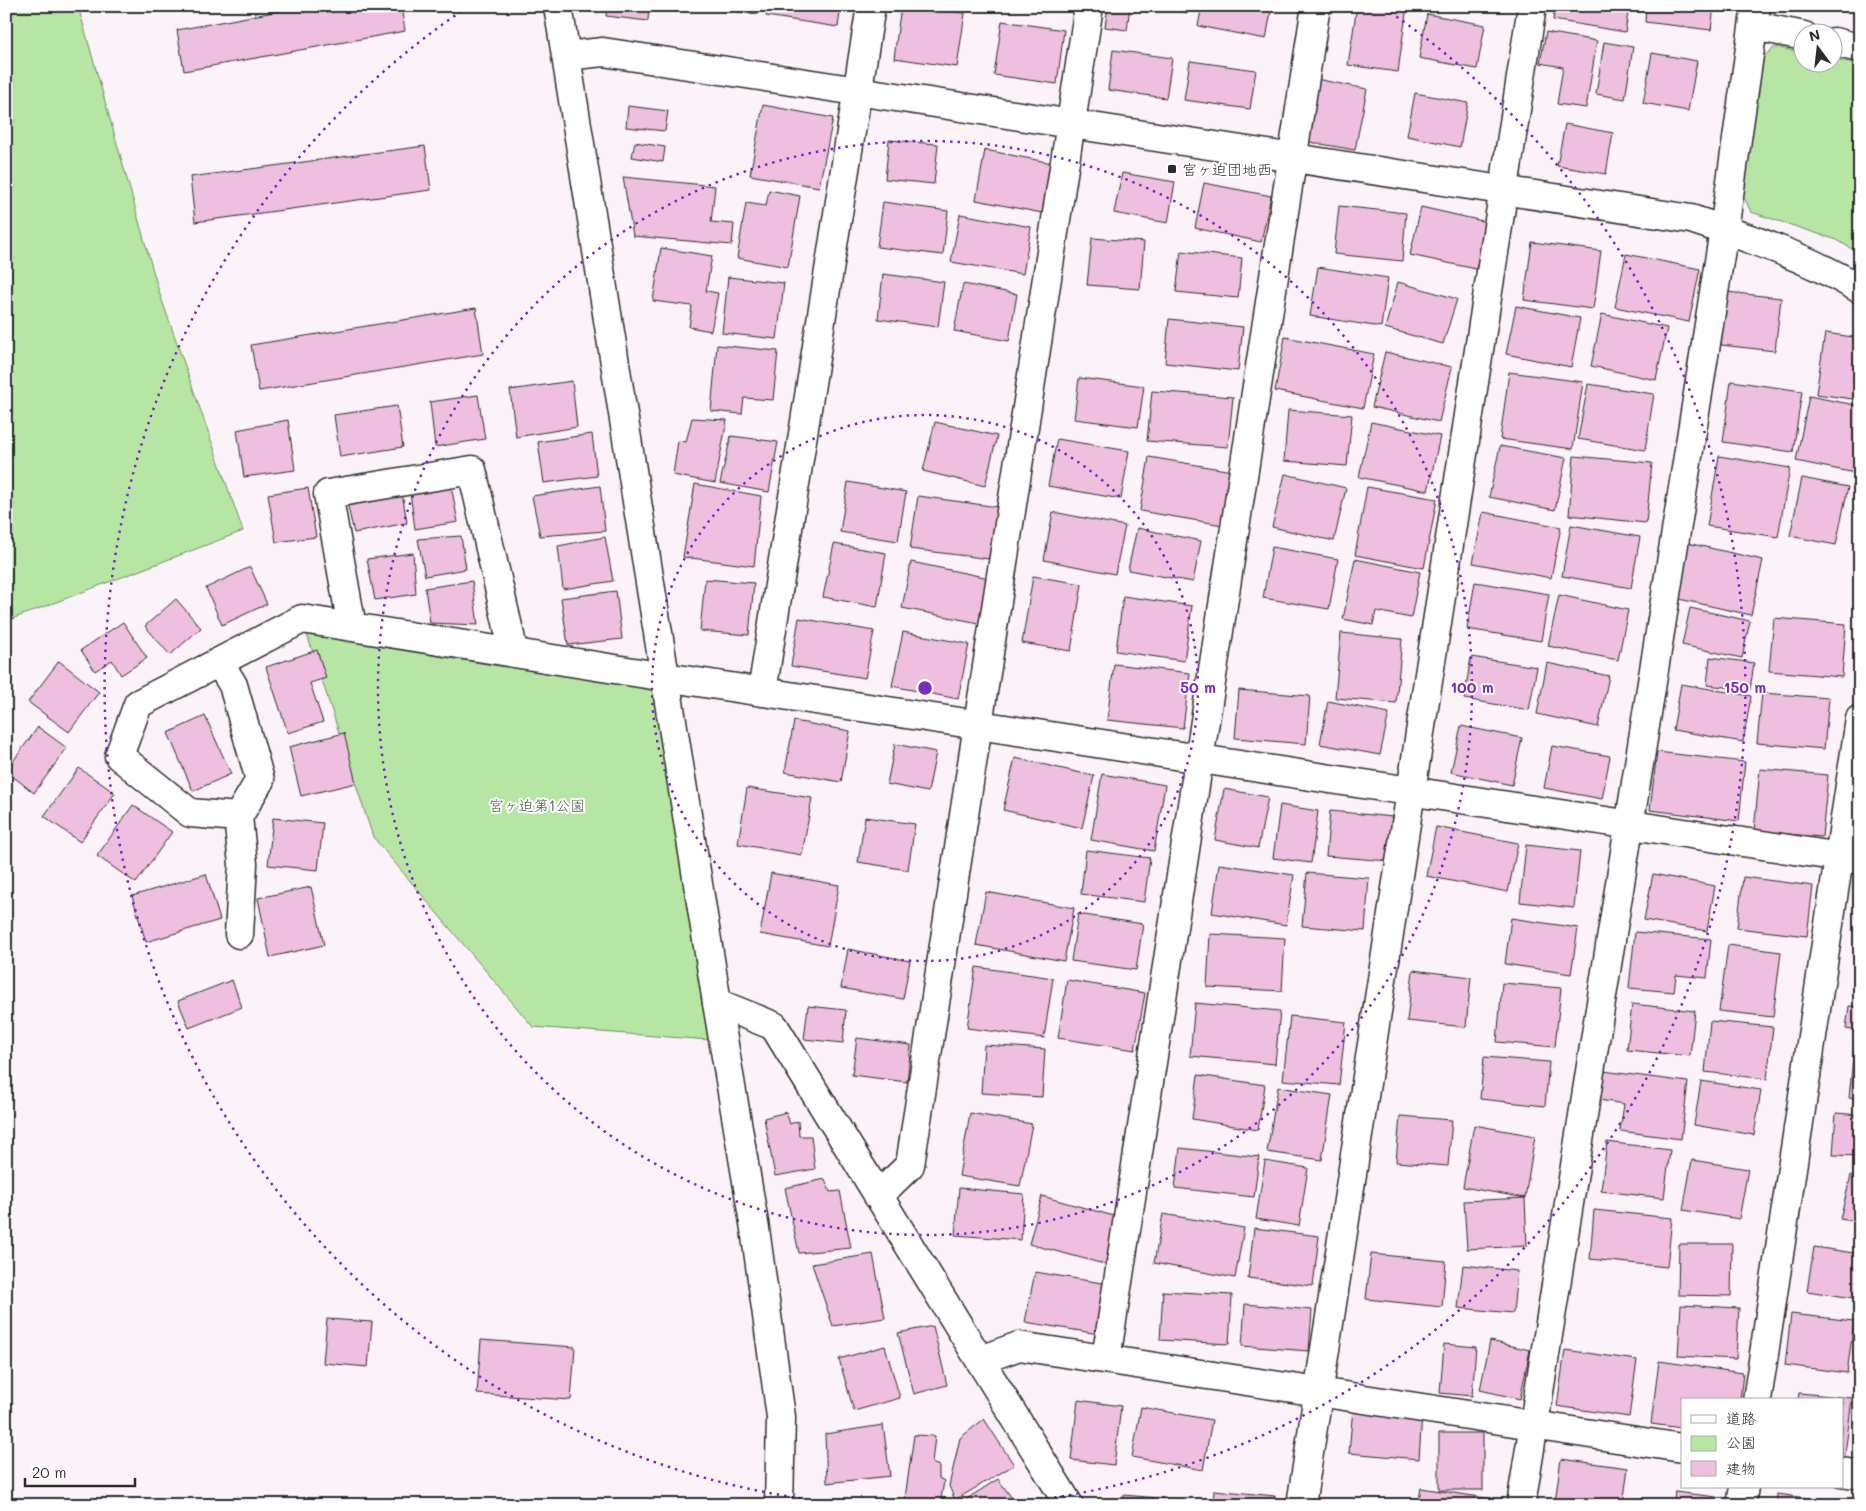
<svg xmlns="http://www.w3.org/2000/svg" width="1866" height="1511" viewBox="0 0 1866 1511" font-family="Mali,'Klee One',sans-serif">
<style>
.green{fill:#b7e6a4;stroke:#718868}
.building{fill:#efbfe0;stroke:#2b2b2b}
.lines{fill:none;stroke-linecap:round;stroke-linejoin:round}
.street-casing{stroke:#2b2b2b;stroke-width:31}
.secondary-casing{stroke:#2b2b2b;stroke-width:31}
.street{stroke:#fff;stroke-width:28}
.secondary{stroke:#fff;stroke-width:28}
.ring{fill:none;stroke:#7b2cbf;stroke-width:2.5;stroke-dasharray:2.5 5}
.poi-dot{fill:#2b2b2b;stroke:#fff;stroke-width:2}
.labels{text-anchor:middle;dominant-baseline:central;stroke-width:4;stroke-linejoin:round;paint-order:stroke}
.poi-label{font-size:15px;fill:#2b2b2b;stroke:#fff;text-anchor:start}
.park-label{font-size:15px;fill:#4e5a49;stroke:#fff}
.centre{fill:#7b2cbf;stroke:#fff;stroke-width:2.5}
.ring-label{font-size:15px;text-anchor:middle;font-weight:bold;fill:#7b2cbf;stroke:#fff;stroke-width:4;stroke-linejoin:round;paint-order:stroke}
</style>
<rect width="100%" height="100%" fill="#fcf2f9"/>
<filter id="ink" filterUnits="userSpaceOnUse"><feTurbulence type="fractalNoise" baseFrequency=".02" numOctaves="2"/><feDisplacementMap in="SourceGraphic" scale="10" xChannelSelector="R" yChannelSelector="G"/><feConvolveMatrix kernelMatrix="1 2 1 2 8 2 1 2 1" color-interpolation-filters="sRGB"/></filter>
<g filter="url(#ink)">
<path class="green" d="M6,6H78L159,292L243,531L9,620L6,623Z
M1775,47L1803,53L1804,62H1834V59L1860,64V254L1837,240L1751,212L1740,189L1764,56Z
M302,619L665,677L723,1041L533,1027L373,837Z"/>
<path class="building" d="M306,6H401L405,31L184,71L177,30Z
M607,6H649L648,21L606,16Z
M688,6H759L758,14Z
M768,6H841L838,27L766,16Z
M901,6L965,13L957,67L894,58Z
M1108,6H1130L1127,30L1105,27Z
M1160,6H1190L1188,13Z
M1202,6H1272L1266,39L1198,26Z
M1357,6H1407L1398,72L1348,65Z
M1555,6H1629L1625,32L1553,20Z
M1646,6H1714L1711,30L1645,22Z
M1821,6H1846L1845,12Z
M1855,6H1860V13L1854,11Z
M1427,14L1485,25L1477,69L1419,58Z
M1002,21L1064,30L1057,84L994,75Z
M1546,32L1597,41L1586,108L1557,104L1563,67L1540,63Z
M1604,42L1633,47L1625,99L1596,94Z
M1113,50L1172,58L1166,98L1108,90Z
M1652,53L1697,61L1688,111L1643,103Z
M1190,61L1256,70L1250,109L1184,100Z
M1316,79L1367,89L1355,150L1304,141Z
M1415,93L1468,103L1460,147L1407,136Z
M763,105L833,118L819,187L750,175Z
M628,106L668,111L665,131L626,127Z
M1565,124L1613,133L1606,174L1557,166Z
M889,140L938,144L934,184L885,179Z
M635,142L665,147L663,162L632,157Z
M425,146L431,190L195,222L190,177Z
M985,150L1052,163L1042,213L976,200Z
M1122,173L1175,182L1168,223L1114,213Z
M623,177L715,186L711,222L734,224L732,245L633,236Z
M1204,183L1271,196L1261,242L1195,228Z
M769,190L800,196L788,267L737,258L746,203L766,206Z
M883,202L948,211L943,255L877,247Z
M1339,206L1406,213L1402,261L1334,254Z
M1421,207L1487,222L1476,269L1410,255Z
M960,214L1031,227L1023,274L951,262Z
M1092,238L1144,242L1140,289L1087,285Z
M1532,242L1601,251L1593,309L1524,300Z
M661,248L712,256L706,291L718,293L711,331L689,327L692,306L653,301Z
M1181,251L1242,258L1238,298L1176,292Z
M1626,254L1700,269L1689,322L1615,307Z
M1318,267L1388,278L1381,327L1310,316Z
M883,274L944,282L938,327L878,319Z
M728,277L784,283L777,339L722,333Z
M1398,282L1457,299L1443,344L1385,328Z
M963,284L1017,294L1009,341L954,331Z
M1727,292L1781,298L1775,351L1721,345Z
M1516,306L1580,318L1571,367L1506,354Z
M476,308L483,354L259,391L251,345Z
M1602,314L1667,328L1656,380L1591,366Z
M1169,319L1243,327L1238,371L1165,363Z
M1825,333L1860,338V400L1816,394Z
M1285,337L1374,354L1363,408L1275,391Z
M717,345L778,351L773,400L744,398L742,414L711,411Z
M1385,352L1452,367L1439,422L1372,407Z
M1509,372L1583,382L1573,449L1500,439Z
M1079,378L1144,386L1138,427L1074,419Z
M572,381L577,427L516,437L510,390Z
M1731,381L1802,391L1793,452L1723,442Z
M1588,384L1654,394L1645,450L1578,439Z
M1152,391L1233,397L1228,447L1147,441Z
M478,395L485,439L435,447L430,402Z
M1809,396L1860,406V474L1796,461Z
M397,406L403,447L340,457L334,415Z
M1288,410L1352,415L1347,466L1284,461Z
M692,418L727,420L715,483L673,475L678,441L686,442Z
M288,420L295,470L244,477L237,430Z
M935,422L997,436L985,486L923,471Z
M1371,422L1440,436L1428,491L1359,477Z
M592,434L597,476L544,483L538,442Z
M731,436L778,442L769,492L720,483Z
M1057,439L1129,451L1121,499L1048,486Z
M1500,446L1566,458L1555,510L1489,497Z
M1574,456L1652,463L1646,523L1569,515Z
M1719,456L1790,468L1778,537L1707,526Z
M1149,457L1232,471L1223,525L1140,511Z
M1285,474L1346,488L1334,541L1272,527Z
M1802,478L1848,487L1836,545L1790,536Z
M848,482L906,492L898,541L840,532Z
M695,484L761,496L754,566L683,557Z
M451,485L458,522L415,529L410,492Z
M600,486L605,531L540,536L532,496Z
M401,487L407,523L354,533L346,498Z
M1367,487L1437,499L1424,568L1355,555Z
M308,488L316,537L276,542L268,494Z
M918,496L998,507L990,559L910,549Z
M1053,512L1125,526L1115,574L1044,560Z
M1483,512L1561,527L1551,578L1473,563Z
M1571,525L1640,537L1631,588L1562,576Z
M1137,528L1201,541L1193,582L1128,570Z
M461,536L466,569L425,576L418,539Z
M605,537L613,581L563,589L558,546Z
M1683,542L1763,560L1751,615L1670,597Z
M834,544L886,553L877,607L823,597Z
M1272,547L1338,559L1329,609L1263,598Z
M413,553L416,594L375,600L367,559Z
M1355,559L1420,572L1411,618L1376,611L1373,625L1343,619Z
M911,562L989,578L979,623L902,608Z
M250,567L267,604L222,625L206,588Z
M1033,576L1082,584L1071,651L1022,643Z
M705,579L754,583L749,635L700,631Z
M472,581L478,625L430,623L425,588Z
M1475,582L1549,594L1541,641L1467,629Z
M616,591L622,639L568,645L561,598Z
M1559,595L1628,610L1618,660L1548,646Z
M1123,596L1192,606L1184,661L1116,651Z
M176,599L201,628L170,655L145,626Z
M1690,608L1750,621L1742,658L1682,645Z
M799,618L874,631L865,678L791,666Z
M1774,618L1846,624L1842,677L1769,671Z
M123,622L147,658L121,675L112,660L95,671L81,650Z
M903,632L969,644L958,699L892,686Z
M1341,633L1402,639L1396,703L1335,698Z
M317,650L326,678L310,683L323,722L288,733L266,667Z
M1471,657L1537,667L1529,710L1464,699Z
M1710,657L1754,663L1750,690L1707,685Z
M59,661L99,692L69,732L28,702Z
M1547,663L1609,676L1598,727L1537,714Z
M1114,664L1190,673L1183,728L1107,720Z
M1681,684L1751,696L1743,742L1673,730Z
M1239,690L1310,696L1306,744L1235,738Z
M1762,693L1829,698L1824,749L1757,743Z
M1328,701L1389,713L1380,755L1320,744Z
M205,716L231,774L193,791L168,733Z
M794,721L850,731L841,782L785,772Z
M1461,726L1522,738L1512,785L1451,772Z
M38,727L67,748L34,793L6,771Z
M344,733L356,783L301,796L289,747Z
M895,744L936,752L928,792L887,784Z
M1552,746L1610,756L1602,799L1544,788Z
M1657,752L1745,762L1739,821L1650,810Z
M1015,758L1094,776L1082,828L1003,810Z
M79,768L115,793L80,842L44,816Z
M1760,769L1828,775L1822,837L1754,831Z
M1102,774L1165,785L1154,851L1091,840Z
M747,788L812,798L802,855L738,844Z
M1224,789L1268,797L1258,848L1215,840Z
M133,805L172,832L136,883L97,856Z
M1280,805L1318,811L1311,863L1273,858Z
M1330,811L1393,817L1389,861L1326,856Z
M865,817L915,824L908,870L858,862Z
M273,818L323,823L318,870L268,865Z
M1436,827L1518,843L1508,892L1426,876Z
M1526,845L1580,851L1574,908L1520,902Z
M1086,850L1150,858L1144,902L1081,894Z
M1219,864L1294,875L1286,925L1212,913Z
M771,873L839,885L828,946L760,934Z
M1307,873L1369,878L1365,931L1302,926Z
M206,874L220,920L146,942L132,896Z
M1653,874L1715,886L1707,931L1644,920Z
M1743,877L1813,886L1807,936L1737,928Z
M311,887L324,945L270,957L258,898Z
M986,892L1074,908L1064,961L976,945Z
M1078,914L1143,924L1136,970L1071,961Z
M1511,918L1578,928L1571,974L1505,964Z
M1635,932L1711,939L1707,978L1676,975L1674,992L1629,988Z
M1210,934L1285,938L1282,991L1207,987Z
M1728,945L1781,952L1773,1017L1719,1011Z
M848,949L910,961L903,999L841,988Z
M976,967L1053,978L1044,1038L967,1028Z
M1413,970L1471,977L1466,1027L1407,1021Z
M232,980L242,1007L189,1028L178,1001Z
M1067,980L1145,993L1135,1050L1058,1038Z
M1502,983L1561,988L1555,1047L1497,1042Z
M1195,1003L1280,1011L1275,1064L1190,1056Z
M1632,1004L1695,1011L1690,1056L1627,1050Z
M808,1006L846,1010L843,1043L804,1039Z
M1849,1006L1860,1007V1031L1846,1029Z
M1290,1016L1346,1022L1339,1085L1283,1080Z
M1710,1021L1773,1027L1767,1079L1705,1072Z
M857,1038L911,1045L907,1082L852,1075Z
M1855,1039H1860V1099L1849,1098Z
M984,1045L1045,1049L1042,1097L981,1093Z
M1484,1057L1549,1062L1545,1106L1480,1099Z
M1603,1071L1688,1082L1681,1139L1620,1131L1624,1104L1599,1100Z
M1198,1075L1265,1085L1258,1130L1192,1119Z
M1701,1081L1761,1090L1754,1135L1694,1125Z
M1278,1087L1332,1095L1322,1160L1267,1152Z
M786,1112L790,1124L798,1121L799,1136H811L815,1169L775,1176L764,1118Z
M970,1113L1032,1124L1020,1186L959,1176Z
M1836,1113L1860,1115V1156L1833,1155Z
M1400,1116L1452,1120L1448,1166L1396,1162Z
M1474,1125L1535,1136L1525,1198L1463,1187Z
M1607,1142L1670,1150L1664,1198L1601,1191Z
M1180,1148L1259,1157L1254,1197L1175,1188Z
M1692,1160L1748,1169L1739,1219L1683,1210Z
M1265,1161L1308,1168L1299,1226L1256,1219Z
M1851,1175L1860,1176V1222L1840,1219Z
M825,1179L830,1192L840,1191L851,1248L799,1253L785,1188Z
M959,1188L1024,1194L1021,1240L955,1235Z
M1042,1196L1121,1218L1108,1265L1029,1244Z
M1525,1198L1527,1246L1467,1249L1464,1201Z
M1594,1210L1672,1218L1667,1267L1590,1259Z
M1163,1214L1244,1228L1235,1278L1154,1263Z
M1254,1228L1319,1236L1313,1286L1248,1278Z
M1679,1244H1732L1731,1296L1678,1295Z
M1814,1247L1860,1254V1299L1807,1291Z
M873,1254L885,1318L833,1326L812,1264Z
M1371,1254L1446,1261L1442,1307L1366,1299Z
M1463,1265L1517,1271L1513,1313L1458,1308Z
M1035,1272L1108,1284L1099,1334L1025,1322Z
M1163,1291L1232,1295L1229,1344L1160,1340Z
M1245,1304L1312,1310L1309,1351L1242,1346Z
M1681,1305L1739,1308L1736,1359L1678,1356Z
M1791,1314L1854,1321L1847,1373L1785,1365Z
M327,1319L372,1322L368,1367L323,1363Z
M933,1326L947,1385L914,1394L898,1333Z
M481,1340L575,1347L571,1400L477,1394Z
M1490,1341L1530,1350L1520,1399L1480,1390Z
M1444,1344L1476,1347L1472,1396L1440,1393Z
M885,1346L900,1398L854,1411L839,1359Z
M1565,1350L1637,1360L1629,1417L1557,1406Z
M1659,1361L1743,1373L1740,1400H1682V1428L1651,1424Z
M1799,1393L1852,1398L1844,1463L1842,1462V1400H1798Z
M1078,1400L1121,1406L1114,1465L1071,1460Z
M1141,1407L1212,1420L1203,1470L1132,1457Z
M1353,1408L1422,1414L1419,1459L1349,1453Z
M984,1419L1014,1465L955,1500L949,1486L960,1438Z
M883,1425L890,1476L827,1483L825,1434Z
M1439,1433H1483V1490H1439Z
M914,1435L935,1436L932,1463L939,1466V1478L944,1481L940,1505H904Z
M1561,1459L1628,1468L1623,1505L1555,1502Z
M998,1479L1017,1505H957Z
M1421,1488L1493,1499V1505H1418Z
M1214,1490L1275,1496L1274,1505H1213Z
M1675,1492L1717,1497L1716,1505H1673Z
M1777,1494L1843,1503V1505H1776Z
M1124,1495L1191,1501L1190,1505H1123Z
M1040,1498L1044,1505H1028Z"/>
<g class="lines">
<g class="street-casing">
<path id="street" d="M1754,26L1804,36
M1834,42L1860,48
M352,627L328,494L472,470L514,653
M219,662L233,685L260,780L238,817L190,813L119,756L138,704L302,619L665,677L1860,860
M762,692L871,6
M238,817L243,864L239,934
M717,1003L774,1026L1069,1505
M878,1196L910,1165L1089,6
M1106,1359L1316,6
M1757,1400L1860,719
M1301,1505L1532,6
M1521,1505L1724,230L1756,6
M1741,1505L1744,1487"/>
</g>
<g class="secondary-casing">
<path id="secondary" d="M558,6L717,1003L755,1229L781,1417L779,1505
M566,56L603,52L1691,219C1749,238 1807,257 1860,289
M980,1360L1019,1346L1682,1448
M1842,1472L1860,1475"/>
</g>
<use href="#street" class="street"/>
<use href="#secondary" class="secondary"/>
</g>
</g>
<g class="ring">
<circle cx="925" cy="688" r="273"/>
<circle cx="925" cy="688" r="547"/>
<path d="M846 1504A820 820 0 0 1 466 8M1384 8A820 820 0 0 1 1004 1504"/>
</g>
<rect class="poi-dot" x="1167" y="164" width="10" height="10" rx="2.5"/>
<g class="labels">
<g class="poi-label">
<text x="1182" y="169">宮ヶ迫団地西</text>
</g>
<g class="park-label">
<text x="537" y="805">宮ヶ迫第1公園</text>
</g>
</g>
<circle cx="925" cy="688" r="8" class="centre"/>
<g class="ring-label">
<text x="1198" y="693">50 m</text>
<text x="1472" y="693">100 m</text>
<text x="1745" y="693">150 m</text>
</g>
<rect width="1866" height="1511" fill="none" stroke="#fff" stroke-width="25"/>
<rect x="12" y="12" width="1841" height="1486" fill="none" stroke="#2b2b2b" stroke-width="2" filter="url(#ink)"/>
<rect x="1681" y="1398" width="162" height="90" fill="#ffffff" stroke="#aaaaaa"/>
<rect x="1691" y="1415" width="25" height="8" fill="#ffffff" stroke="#aaaaaa"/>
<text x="1726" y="1424" font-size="15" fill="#2b2b2b">道路</text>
<rect x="1691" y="1436" width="25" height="15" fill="#b7e6a4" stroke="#aaaaaa"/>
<text x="1726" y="1448" font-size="15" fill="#2b2b2b">公園</text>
<rect x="1691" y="1461" width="25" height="15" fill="#efbfe0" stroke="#aaaaaa"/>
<text x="1726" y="1474" font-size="15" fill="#2b2b2b">建物</text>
<g transform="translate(1818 48) rotate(345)"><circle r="24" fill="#ffffff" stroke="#aaaaaa"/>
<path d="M0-4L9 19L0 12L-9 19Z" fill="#2b2b2b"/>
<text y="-8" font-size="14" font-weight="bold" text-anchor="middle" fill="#2b2b2b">N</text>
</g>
<path d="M25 1478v8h110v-8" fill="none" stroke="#2b2b2b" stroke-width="2.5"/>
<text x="32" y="1478" font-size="15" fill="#2b2b2b" stroke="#ffffff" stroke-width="4" paint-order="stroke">20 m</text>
</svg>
